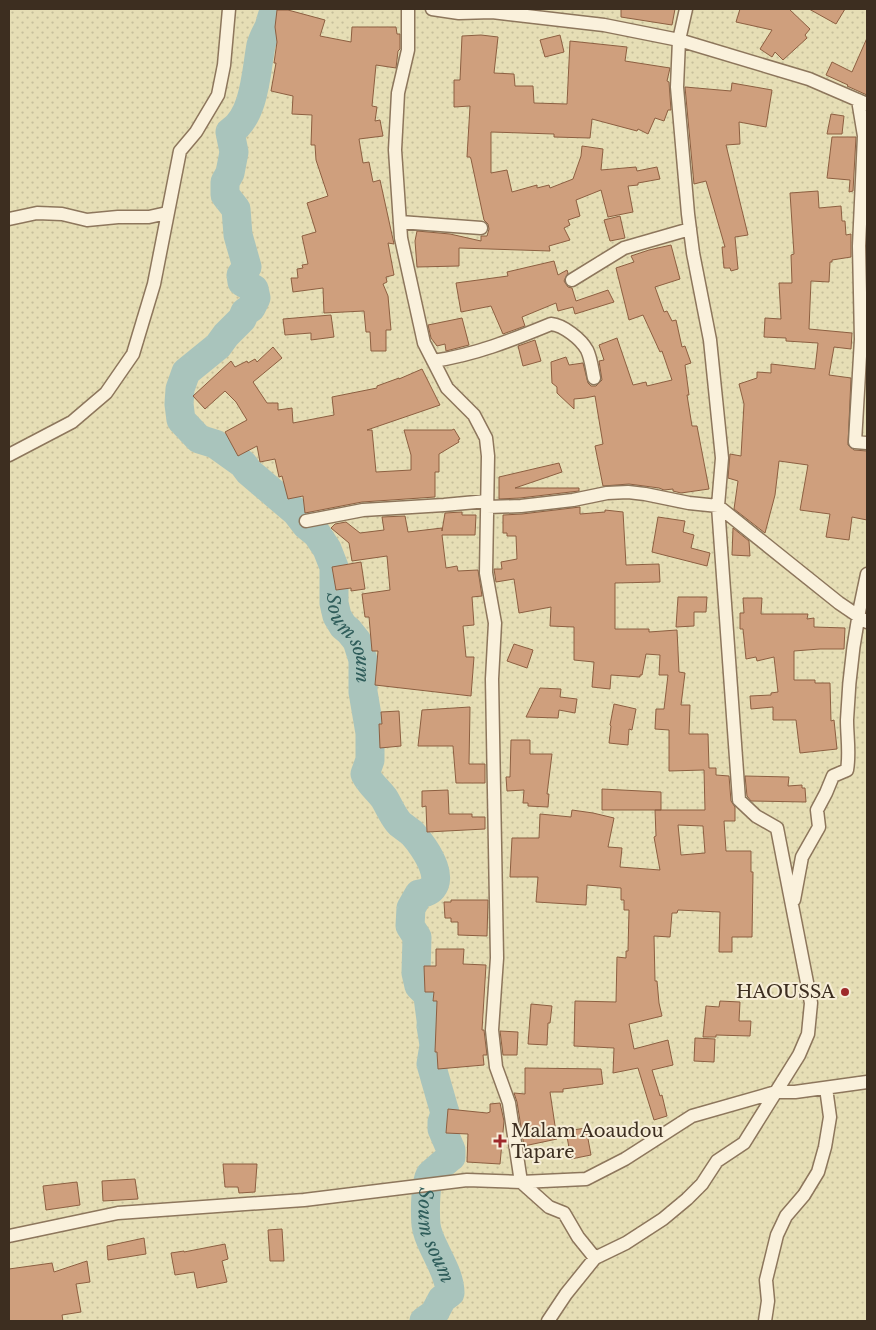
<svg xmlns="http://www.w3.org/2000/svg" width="876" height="1330" viewBox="0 0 876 1330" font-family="'Libre Baskerville',serif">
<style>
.farmland{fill:url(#farmland-dots)}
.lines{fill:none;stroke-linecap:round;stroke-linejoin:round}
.river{stroke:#a9c4bc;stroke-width:29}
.building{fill:#cf9f7d;stroke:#8d5f41;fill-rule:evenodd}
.minor-casing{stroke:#8d765c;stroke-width:15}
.minor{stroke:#faf1dc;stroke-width:12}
.poi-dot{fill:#9e2a2b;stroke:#f7eed8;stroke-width:2}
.labels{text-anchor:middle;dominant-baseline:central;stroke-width:4;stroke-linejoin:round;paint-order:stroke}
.poi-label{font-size:18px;fill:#3d2e20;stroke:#f7eed8;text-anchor:end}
.water-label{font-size:19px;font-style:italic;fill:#2f5d5a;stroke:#f7eed8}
</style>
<defs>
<pattern id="farmland-dots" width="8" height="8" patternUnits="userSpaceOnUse" patternTransform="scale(1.25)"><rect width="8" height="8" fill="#e6deb5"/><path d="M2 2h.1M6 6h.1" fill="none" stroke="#c6bf9b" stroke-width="1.8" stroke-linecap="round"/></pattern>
</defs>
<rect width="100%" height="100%" fill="#f0e4c8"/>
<path class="farmland" d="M9,9H867V1321H9Z"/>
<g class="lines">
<path class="river" id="s1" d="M275,9C272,15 271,21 269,27C266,33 263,38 261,45C256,72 255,116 230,132L234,152L230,173L225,182V195L236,209L238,235L247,267L241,275L242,282L254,289L256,298L251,308L245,312L242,319L226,335L218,346L186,372L180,389L179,404L181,420L199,439L215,444L243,464L249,472L296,512L306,525L317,534L327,549L334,567V603L337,616L343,626L349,631L357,641L363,660V692L370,733V760L365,774C370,784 377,789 384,798C389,806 393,817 400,824C404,827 408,830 412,833C425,847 454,889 419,894L411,908L410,926L417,937L416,973L419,986L427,994L428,997L432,1027L431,1026L434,1045L431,1064L445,1113L442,1122V1129L451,1150V1157C448,1159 432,1173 430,1175C425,1184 425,1213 426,1225C427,1233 431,1242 435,1250C441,1263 450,1278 450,1293L442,1299L434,1314L424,1321"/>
</g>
<path class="building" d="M621,9H675L672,25L621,17Z
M740,9H789L810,29L805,35L807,38L783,60L775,52L772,57L760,49L772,30L736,22Z
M809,9H845L836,24Z
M277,10H288L325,20L320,36L351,42L352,27H396L397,34H400V49L398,51L396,68L376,65L372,106L377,107L375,121L380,120L383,136L359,139L363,163L369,162L373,182L380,180L394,244L388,243L394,275L386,277L387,282L383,284L388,296L391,330H386V351H371L370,332H366L364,311L324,313L323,288L293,292L291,278H298L297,269L303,268L302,265L308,264L302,236L316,232L307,203L328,196L316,160L315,145H311L312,115L292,114L293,96L271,91L276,63H274L277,42L275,27Z
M481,35L498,37L494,73L514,74L515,86H533L534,103L567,104L570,41L627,47L625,61L670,68L667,81L669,82L671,110H668L664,121L655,118L648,134L638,129L637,131L592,119L590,138L554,137V134L491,132V173L507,170L512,192L537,185V188L549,185L550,188L573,179L581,156L582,146L603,149L601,170L636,167L637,171L657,167L660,179L638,183V185L628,186L633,212L608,217L601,190L576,200L580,216L568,220L570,225L564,228L570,240L549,246L550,251L459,248V266L417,267L415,241L417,231L450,234L481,241V236H487L489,229L488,224L484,220L471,159L470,157H467L470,106L454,107V80H460L462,36Z
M560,35L564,52L545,57L540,40Z
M867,38V95L847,86L848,85L826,75L832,62L852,72Z
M732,83L772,90L766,127L739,122L740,144L726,145L748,235L735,237L738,269L731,271L730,268H724L722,247H725L706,181L694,184L685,87L731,91Z
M831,114L844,116L842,134H827Z
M832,137H856L853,191L849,192L850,180L827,178Z
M818,191L819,208L841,206L842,221H845L846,235L851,234V257L832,260V262H830L829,282L811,281L809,329L852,333L851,349L834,347L829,375L851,378L848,445L854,450L867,451V520L852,517L849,540L826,537L830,514L800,510L808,465L779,461L775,495L765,533L734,509L738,481L728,478L730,454L741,456L744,404L739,384L757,378V372L771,373V364L815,369L818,343L786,341V338L764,337L765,318L781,319L779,283H792L791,255L794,254L790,193Z
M620,216L625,238L610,241L604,220Z
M671,245L680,279L655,287L664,312L667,311L672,321L676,320L682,347L685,346L691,363L685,365L689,395H687L692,426H697L709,489L681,493L673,491V489L664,490L659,488L629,484L603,486L595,446L603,444L595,396L585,398L574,399V409L557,393V387L552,383L551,362L566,357L569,365L583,363L588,383L591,386H596L602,380L599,361L604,360L599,345L617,338L633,385L646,382L647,386L672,380L662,351L660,352L643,315L629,320L616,268L634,262L631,256L649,250Z
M554,261L558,275L567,270L568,273L564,281L568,287L572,288L576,301L608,290L614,302L575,314L573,307L558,311L556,303L522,317L525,326L503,334L491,306L461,312L456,283L508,276L507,272Z
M331,315L334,337L311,340V333L285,335L283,319Z
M462,318L469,345L446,351L445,344L437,346L431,338L428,325Z
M535,340L541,361L523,366L518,346Z
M273,347L282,358L253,382L267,403H278V410L292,408L293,423L334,415L332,397L377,388V386L399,378V379L422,369L440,405L367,430H372L376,472L411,470V455L404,430H452L454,429L460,439L458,440L459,442L439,454V472H435V497L362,502L305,513L303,496L288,499L282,476L279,477L275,459L260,462L257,446L238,456L225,432L247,420L236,402L225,391L205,409L193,396L231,361L235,367L247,361L248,363L255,359L257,362Z
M559,463L562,472L515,488H579V491L520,498L499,499V477Z
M580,507V514L605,512V510L623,512L626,565L659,564L660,582L615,583V629H649V632L677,630L679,672L685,673L681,705H690L689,734H708L709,768H716V775L729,776L731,801L735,807V821H724L726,851H751V872H753L752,937H732V952H719L720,912L678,910L677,913H672L670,937L654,936L655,981H657L659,1003L662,1016L629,1024L634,1049L668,1040L673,1065L652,1070L660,1096L662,1095L667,1116L654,1120L638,1068L613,1073L614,1048L574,1046L575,1001L616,1002L617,957L626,958V951H628L629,910H624V900H621V888L587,885L586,905L536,902L538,877H510L512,838H539L540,814L571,817L572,810L593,813L614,818L608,847L622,848L620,867L660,870L654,837L656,836L655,810H705L704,770L669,771V730L655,729L656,709H664L668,675H659L660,655L646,654L642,675H640V677L611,675L610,689L592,687L594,662L574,660V627L550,626L551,607L519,613L514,579L496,582L494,569H502L501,562L517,559L516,536H507V533H503V515L522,514ZM678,825L703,826L705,853L681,855Z
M462,512V515H476L475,535H442L446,568L457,566L458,571L478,570L482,596L472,597L474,625L463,626L466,657H474L471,696L375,685L378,651H372L369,617H365L362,594L390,590L387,556L352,561L349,543L331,528L335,524L346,522L360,533L384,530L382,517L405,516L408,532L442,528V531L445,513Z
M658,517L685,521L683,532L694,535L691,548L710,553L707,566L652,552Z
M733,528L749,541L750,556L732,555Z
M361,562L365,589L351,591V588L336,590L332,567Z
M678,597H707L706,612H694V626L676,627Z
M743,598H762L761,614H808L807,619L814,618V627L845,628L844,649H820L794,651V680H815V683H830L831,721L834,720L837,749L800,753L796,720H773V707L751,709L750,696L771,695V693L778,692L774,657L757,661L756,657L746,659L743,629H740V613H744Z
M514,644L533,650L527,668L507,661Z
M540,688L561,689L560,697L577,699L575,713L559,710L558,718L526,717Z
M614,704L636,709L632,730L629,729L628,745L609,743L611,726L610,725Z
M470,707L469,764H485V783H456L453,746H418L422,710Z
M399,711L401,746L380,748L379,724H382L381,712Z
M511,740H530V754H552L547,794H549L548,807L528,806V803H523L524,790L507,791L506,777H510Z
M745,776L789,777L788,786L802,785V788H805L806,802L751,801L747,796Z
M602,789L661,792V810H602Z
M448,790L449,814H472V817H485V829L427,832L426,806L422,807V791Z
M451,900H488L487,936L458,935V922H451V918H445L444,902H451Z
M436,949H464L463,964L486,965L482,1030H484L487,1055H483L484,1065L438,1069L437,1052H435L437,1001H433L434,992H425L424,966H436Z
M720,1001L740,1002L739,1021H751L750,1036L716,1035V1037H703L706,1006L719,1007Z
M531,1004L552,1006L550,1023H548L547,1045L528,1044Z
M500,1031L518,1032L517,1055H503Z
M695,1038L715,1039L714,1062L694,1061Z
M525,1068L601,1069L603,1084L563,1089V1092H550L557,1139L524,1146L517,1102L514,1093L525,1094Z
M500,1103L504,1121L500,1164L467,1162L468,1134L446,1133L448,1109L487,1113L490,1112V1104Z
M586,1128L591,1155L571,1159L566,1131Z
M223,1164H257L255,1192L239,1193L238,1187H225Z
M135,1179L138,1199L103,1201L102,1181Z
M77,1182L80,1205L46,1210L43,1186Z
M282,1229L284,1261H270L268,1230Z
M144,1238L146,1254L108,1260L107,1246Z
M225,1244L228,1259L222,1261L227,1282L197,1288L194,1272L175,1275L171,1253L184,1251V1252Z
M87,1261L90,1282L76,1284L81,1312L62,1315L63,1321H9V1269L52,1263L54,1272Z"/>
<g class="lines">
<g class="minor-casing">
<path id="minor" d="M408,9V50L398,93L395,150L401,238L424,343L447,388L474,415L486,438L488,456L486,573L495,623L492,679L497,958L492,1030L496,1067L509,1103L521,1182L549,1207L564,1213L578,1237L595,1258L566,1294L548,1321
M432,9L459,13L492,12L604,25L679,40L809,79L867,104
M858,100L864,136L859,246L861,339L855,442L867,443
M9,219L37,213L62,214L87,220L118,217H149L167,213
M400,222L481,228
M572,280L624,248L690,229
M433,361C475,355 512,340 551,324C563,325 581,339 587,350C591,358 592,369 594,378
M9,455L72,422L106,393L133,354L154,284L180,151L196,132L218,95L224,65L229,9
M487,507L521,506L573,500L607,493L628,492L645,494L689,503L718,506L839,603L867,622
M306,521L363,510L444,505L487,501
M794,900L802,857L819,827L817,810L826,793L833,776L847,770C850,753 847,737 847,720C849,671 856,621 867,574
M9,1236L118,1213L304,1200L467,1180L521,1182L586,1179L625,1159L692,1116L776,1092H795L867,1082
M595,1258L626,1243L663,1219L687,1199L702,1184L717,1161L744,1143L799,1055L808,1034L811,1003L777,828L756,816L739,800L718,506L722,458L710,340L693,253L688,214L677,87L679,40L686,9
M765,1321L768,1301L766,1280L777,1235L786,1216L804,1195L818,1172L825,1147L830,1117L826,1088"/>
</g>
<use href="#minor" class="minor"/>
</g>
<g class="poi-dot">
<circle cx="845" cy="992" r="5"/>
<path d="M497.5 1133.5h5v5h5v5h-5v5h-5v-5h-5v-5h5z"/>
</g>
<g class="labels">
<g class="poi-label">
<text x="835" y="992">HAOUSSA</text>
<text x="511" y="1131" text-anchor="start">Malam Aoaudou<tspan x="511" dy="21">Tapare</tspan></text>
</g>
<g class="water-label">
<text stroke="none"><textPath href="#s1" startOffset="761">Soum soum</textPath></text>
<text stroke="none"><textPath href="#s1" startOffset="1425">Soum soum</textPath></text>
</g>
</g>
<rect width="876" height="1330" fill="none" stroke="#3d2e20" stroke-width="20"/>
</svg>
